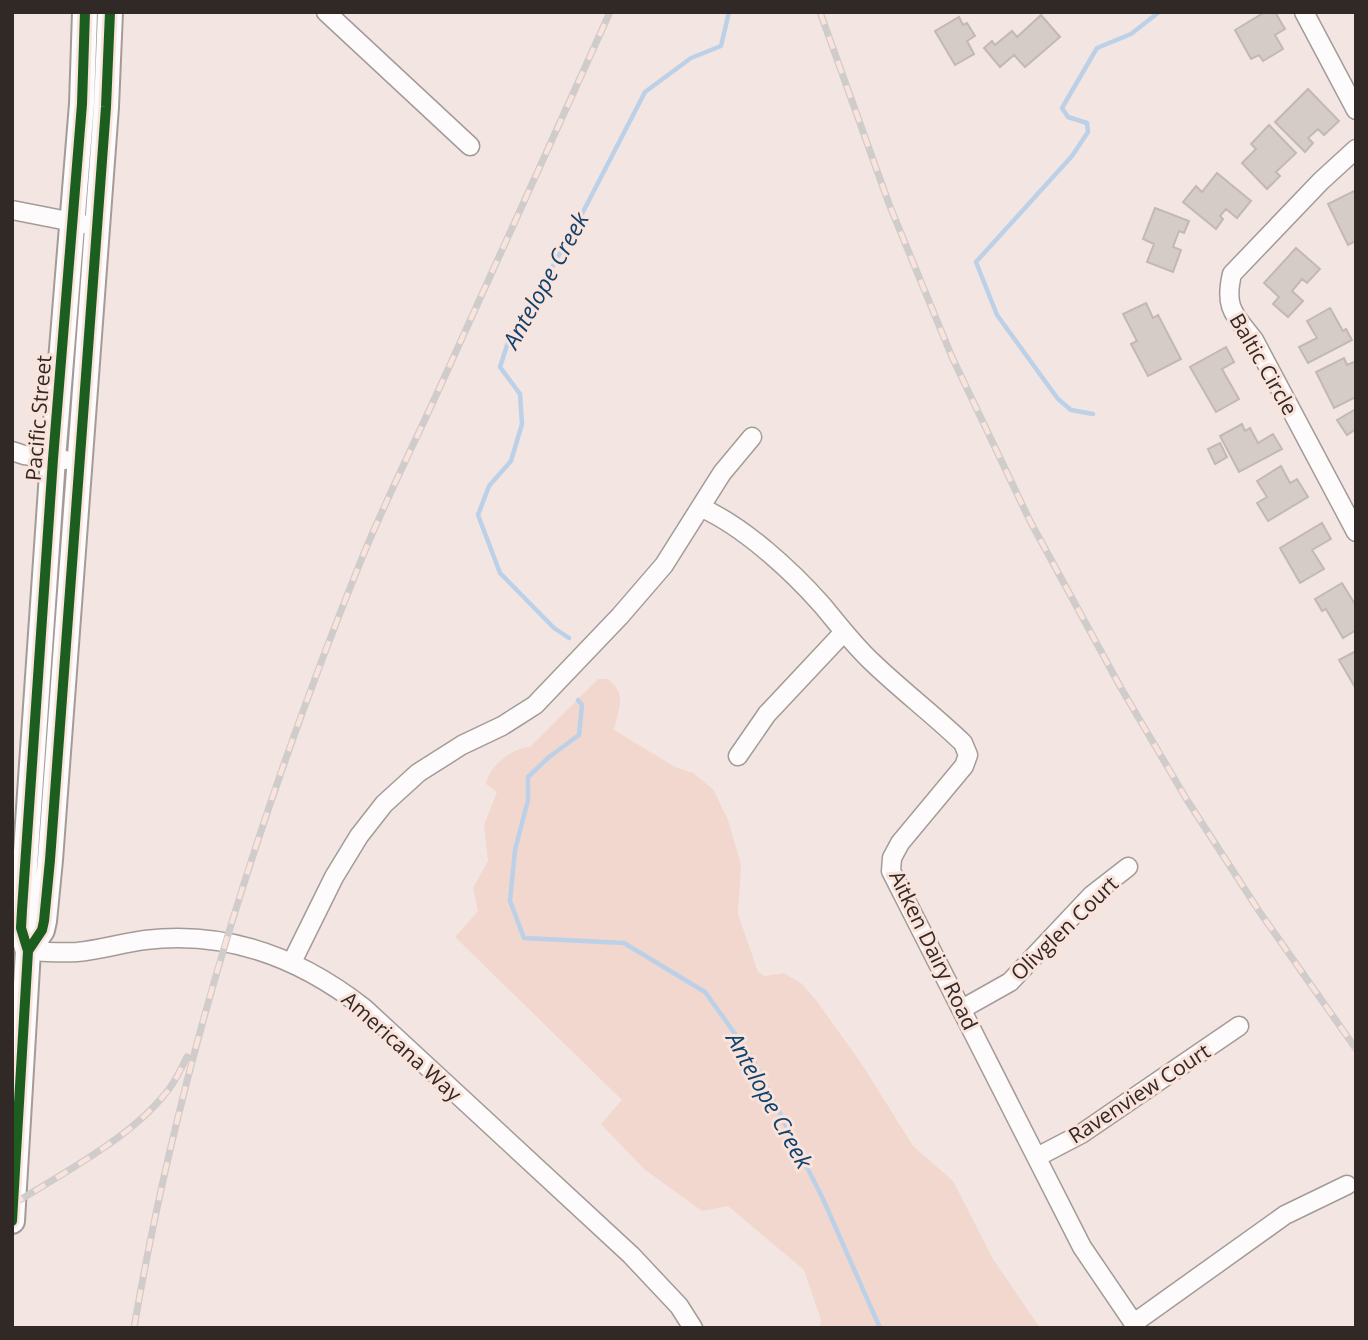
<svg xmlns="http://www.w3.org/2000/svg" width="1368" height="1340" viewBox="0 0 1368 1340" font-family="'Open Sans',sans-serif">
<style>
.green{fill:#f1d7cd}
.lines{fill:none;stroke-linecap:round;stroke-linejoin:round}
.stream{stroke:#bcd1e8;stroke-width:4.5}
.building{fill:#d5ccc8;stroke:#c2b8b5;stroke-width:2}
.street-casing{stroke:#a49b98;stroke-width:21}
.secondary-casing{stroke:#a49b98;stroke-width:28}
.street{stroke:#fdfbfb;stroke-width:18}
.secondary{stroke:#fdfbfb;stroke-width:24}
.rail-casing{stroke:#d0cccb;stroke-width:7}
.rail{stroke:#fae3db;stroke-width:4.5;stroke-dasharray:13;stroke-linecap:butt}
.cycleway-casing{stroke:#fae3db;stroke-width:15}
.cycleway{stroke:#1b5e20;stroke-width:10}
.labels{text-anchor:middle;dominant-baseline:central;stroke-width:6;stroke-linejoin:round;paint-order:stroke}
.street-label{font-size:21px;fill:#312926;stroke:#fae3db}
.water-label{font-size:23px;font-style:italic;fill:#0e436f;stroke:#fae3db}
</style>
<rect width="100%" height="100%" fill="#f3e6e2"/>
<path class="green" d="M598,679H608C628,696 618,707 614,730L675,767L693,773L713,789L728,820L741,865L738,914L758,972L765,976L784,973L802,984L816,1000L863,1066L913,1146L953,1181L993,1259L1040,1328H819L821,1320L804,1270L728,1206L702,1211L644,1169L601,1124L622,1100L455,937L478,911L473,888L488,861L484,825L497,792L486,784C490,765 511,748 530,747Z"/>
<g class="lines">
<path class="stream" d="M1093,414L1071,410L1058,399L997,315L976,262L1072,156L1088,132L1087,123L1068,117L1062,108L1097,48L1131,34L1159,12
M569,638L554,628L500,573L478,515L489,486L511,461L522,424L520,394L500,367L511,333L540,289L584,210L645,92L691,58L721,46L729,12
M578,700L582,705L579,735L549,757L528,777V800L515,850L510,901L524,938L624,943L705,992L751,1056L823,1199L880,1328"/>
</g>
<path class="building" d="M1265,12H1275L1285,29L1275,35L1283,49L1263,61L1259,55L1251,59L1235,30Z
M1041,15L1060,37L1025,67L1014,55L1000,67L984,48L992,41L995,45L1012,31L1017,37Z
M959,17L963,25L967,23L975,36L967,41L974,54L955,65L935,31Z
M1308,89L1339,121L1324,135L1318,129L1308,138L1313,143L1305,152L1275,122Z
M1269,125L1296,153L1276,172L1280,176L1267,189L1242,163L1256,149L1251,144Z
M1217,173L1251,201L1237,218L1226,209L1220,216L1223,219L1216,229L1183,202L1196,186L1202,192Z
M1356,190V241L1348,245L1328,204Z
M1155,208L1189,221L1184,233L1179,231L1173,247L1181,250L1173,272L1147,262L1154,244L1143,239Z
M1296,248L1320,269L1307,283L1302,279L1292,291L1303,301L1288,317L1273,304L1279,297L1264,283Z
M1146,303L1153,318L1158,315L1181,359L1148,376L1131,344L1137,341L1123,314Z
M1330,308L1343,331L1346,329L1352,340L1308,363L1299,347L1317,338L1307,321Z
M1226,347L1234,362L1222,369L1239,399L1216,412L1190,367Z
M1344,358L1347,365L1356,361V397L1334,408L1316,372Z
M1356,409V429L1347,435L1337,420Z
M1242,424L1245,431L1250,428L1258,443L1273,434L1282,449L1239,472L1220,436Z
M1220,443L1227,457L1215,464L1208,449Z
M1281,466L1290,483L1297,479L1308,497L1268,521L1257,503L1267,497L1257,481Z
M1322,523L1331,539L1312,550L1324,569L1300,583L1280,548Z
M1342,583L1356,606V630L1343,638L1326,609L1322,611L1315,599Z
M1356,651V689L1339,660Z"/>
<g class="lines">
<g class="street-casing">
<path id="street" d="M326,12L470,146
M1304,12L1356,110
M1356,149L1321,181L1232,274C1224,308 1234,314 1254,340L1356,532
M12,210L83,224
M12,451L24,455L65,460
M702,508C744,527 791,570 822,605C838,624 853,644 871,661C901,690 934,715 963,743L968,755L964,766L900,843L892,858L891,871L1082,1247L1137,1328
M738,756L767,714L844,632
M28,951C44,952 61,953 77,952C100,950 122,943 145,940C227,930 300,958 364,1008L631,1255L679,1306L693,1328
M292,962L334,877L359,836L384,804L418,773L462,745L502,726L535,705L620,616L664,565L722,473L752,437
M962,1009L1010,982L1092,895L1128,867
M1037,1157L1081,1134L1239,1026
M1134,1323L1285,1215L1347,1185"/>
</g>
<g class="secondary-casing">
<path id="secondary" d="M28,951L42,930L44,921L50,860L106,107L110,12
M12,1221L28,951L21,928L22,910L53,459L82,104L85,12"/>
</g>
<use href="#street" class="street"/>
<use href="#secondary" class="secondary"/>
<g class="rail-casing">
<path id="rail" d="M820,12L889,204L952,357L1030,521L1121,688L1187,800L1259,911L1356,1049
M12,1205C61,1174 129,1139 165,1094C175,1083 180,1070 187,1057
M134,1328C179,1064 262,805 362,558C387,497 417,438 444,378C499,256 555,134 610,12"/>
</g>
<use href="#rail" class="rail"/>
<g class="cycleway-casing">
<path id="cycleway" d="M28,951L42,930L44,921L50,860L106,107L110,12
M12,1221L28,951L21,928L22,910L53,459L82,104L85,12"/>
</g>
<use href="#cycleway" class="cycleway"/>
</g>
<g class="labels">
<g class="street-label">
<text transform="translate(1264 364) rotate(60)">Baltic Circle</text>
<text transform="translate(38 418) rotate(-85)">Pacific Street</text>
<text transform="translate(1064 928) rotate(-44)">Olivglen Court</text>
<text transform="translate(934 950) rotate(64)">Aitken Dairy Road</text>
<text transform="translate(402 1046) rotate(42)">Americana Way</text>
<text transform="translate(1139 1093) rotate(-33)">Ravenview Court</text>
</g>
<g class="water-label">
<text transform="translate(545 280) rotate(-61)">Antelope Creek</text>
<text transform="translate(770 1100) rotate(61)">Antelope Creek</text>
</g>
</g>
<rect width="1368" height="1340" fill="none" stroke="#312926" stroke-width="28"/>
</svg>
